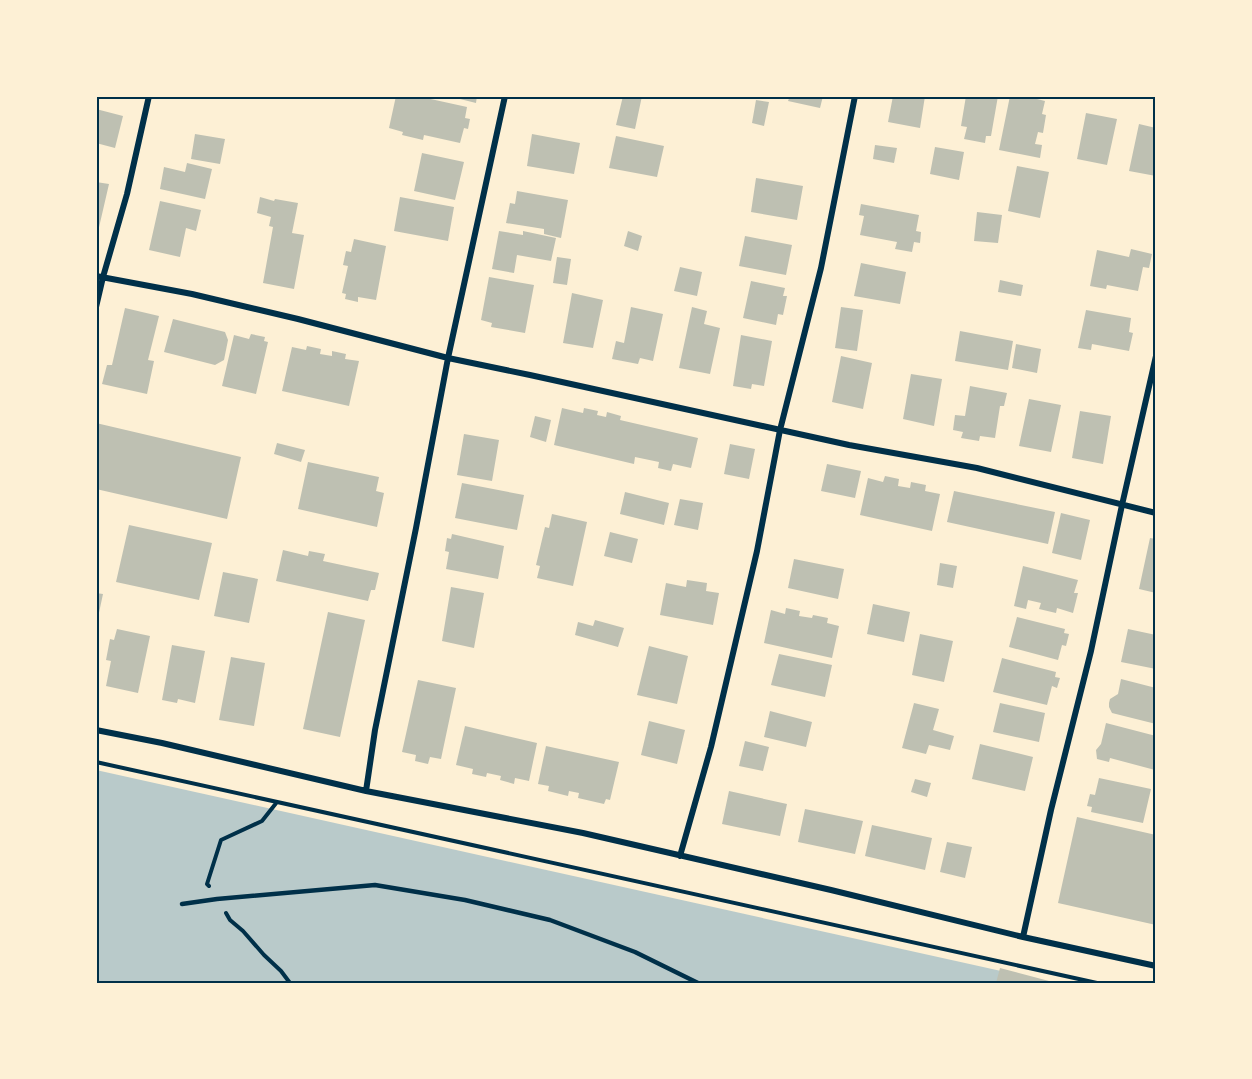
<svg xmlns="http://www.w3.org/2000/svg" width="1252" height="1079" viewBox="0 0 1252 1079" font-family="Georgia,serif">
<style>
.green{fill:#b9caca}
.building{fill:#bec0b2}
.lines{fill:none;stroke-linecap:round;stroke-linejoin:round}
.path{stroke:#003049;stroke-width:4}
.service{stroke:#003049;stroke-width:4.5}
.minor{stroke:#003049;stroke-width:6}
.neatline{fill:none;stroke:#003049;stroke-width:2}
</style>
<rect width="100%" height="100%" fill="#fdf0d5"/>
<path class="green" d="M96,770L1055,983H96Z"/>
<path class="building" d="M396,96H417L467,107L465,118L470,119L468,129L464,128L460,143L424,135L423,140L402,135L403,132L389,128Z
M448,96H477L476,103Z
M623,96H642L635,129L616,125Z
M790,96H823L820,108L788,101Z
M893,96H925L920,128L888,122Z
M966,96H998L991,136H986L985,143L964,139L967,127L961,126Z
M1010,96L1024,98V96H1038L1037,99L1045,101L1042,114L1046,115L1043,133L1038,132L1035,144L1042,145L1040,158L999,150Z
M756,100L769,102L764,126L752,123Z
M96,109L123,116L115,148L96,143Z
M1086,113L1117,119L1107,165L1077,159Z
M1139,124L1156,128V176L1129,171Z
M195,134L225,139L220,164L191,159Z
M532,134L580,143L574,174L527,166Z
M616,136L664,146L657,177L609,168Z
M875,145L897,148L894,163L873,159Z
M935,147L964,152L959,180L930,174Z
M422,153L464,162L455,200L414,191Z
M187,163L212,169L205,199L160,189L164,167L185,172Z
M1017,166L1049,172L1040,218L1008,211Z
M756,178L803,186L797,220L751,212Z
M96,182L109,184L97,236H96Z
M517,191L568,200L561,238L544,234V229L506,223L510,203L515,204Z
M260,197L274,201L275,199L298,203L292,233L304,235L294,289L263,283L273,227L269,226L271,217L257,213Z
M400,197L454,207L448,241L394,231Z
M160,201L201,210L196,231L186,228L180,257L149,250Z
M861,204L919,215L916,231L921,232L920,243L914,242L912,252L895,249L897,242L860,235L864,216L859,215Z
M977,212L1002,215L998,243L974,241Z
M499,231L523,235V231L556,238L551,261L517,255L514,273L492,269Z
M628,231L642,236L638,251L624,246Z
M745,236L792,245L786,275L739,266Z
M354,239L386,246L376,300L358,297V302L345,299L346,294L342,293L348,266L343,265L346,251L351,252Z
M1131,249L1152,254L1149,268L1143,267L1138,291L1107,285L1106,289L1090,286L1097,250L1129,257Z
M557,257L571,259L567,285L553,283Z
M861,263L906,272L900,304L854,296Z
M680,267L702,272L697,296L674,291Z
M489,277L534,285L525,333L491,327L492,323L481,320Z
M1000,280L1023,285L1021,296L998,292Z
M751,281L785,288L783,296H787L783,315L778,314L776,325L743,318Z
M572,293L603,300L593,348L563,343Z
M631,307L663,314L653,361L640,358L638,364L612,359L616,341L624,343Z
M692,307L707,311L704,324L720,328L710,374L679,368Z
M841,307L863,310L857,351L835,348Z
M125,308L159,316L148,360L154,361L147,394L102,384L107,365H112Z
M1086,310L1131,318L1129,332L1133,333L1129,351L1092,344L1091,350L1078,348Z
M173,319L225,332L228,340L224,360L215,365L164,352Z
M960,331L1013,341L1008,370L955,361Z
M251,334L265,337L264,341L268,342L256,394L222,386L234,335L249,339Z
M741,335L772,341L764,386L752,384L751,389L733,386Z
M1016,344L1041,349L1037,373L1012,368Z
M307,346L321,349L320,354L332,356V351L346,354L345,359L359,361L349,406L282,391L292,347L306,350Z
M841,356L872,363L863,409L832,402Z
M911,374L942,379L934,426L903,419Z
M970,386L1007,393L1004,406H1000L995,438L980,436L979,441L961,438L963,432L953,430L955,415L965,416Z
M1029,399L1061,405L1051,452L1019,446Z
M562,408L583,413L584,408L598,411L597,415L606,417L607,412L621,416L620,420L698,438L691,468L673,464L671,471L658,468L659,462L635,457L634,464L554,445Z
M1080,411L1111,416L1103,464L1072,458Z
M535,416L551,420L546,442L530,437Z
M96,423L241,457L227,519L96,489Z
M464,434L499,440L492,481L457,475Z
M277,443L305,450L301,462L274,454Z
M730,444L755,449L749,479L724,474Z
M308,462L379,477L376,491L384,493L377,527L298,509Z
M827,464L861,471L855,498L821,491Z
M885,476L899,479L898,486L910,488L911,482L926,485L925,491L940,494L932,531L860,515L868,478L883,482Z
M462,483L524,495L517,530L455,518Z
M954,491L1055,512L1048,544L947,522Z
M625,492L669,503L664,525L620,514Z
M680,499L703,503L698,530L674,525Z
M1061,513L1090,520L1081,560L1052,553Z
M552,514L587,522L573,586L537,578L540,566L536,565L545,527L549,528Z
M129,525L212,543L199,600L116,582Z
M610,532L638,539L632,563L604,556Z
M452,534L504,546L498,579L446,569L449,552L445,551L447,538L451,539Z
M1150,538L1156,539V593L1139,589Z
M283,550L308,556L309,551L325,554L323,561L379,573L375,590H371L368,601L276,581Z
M794,559L844,569L838,599L788,588Z
M940,563L957,566L953,588L937,585Z
M1023,566L1078,580L1074,593H1078L1073,613L1057,608L1056,613L1039,609L1041,603L1028,600L1026,609L1014,606Z
M223,572L258,579L249,623L214,616Z
M687,580L707,583L706,591L719,593L713,625L660,615L666,583L686,587Z
M451,587L484,593L474,648L442,641Z
M96,593L103,594L97,622L96,621Z
M873,604L910,612L904,642L867,634Z
M786,608L800,611L799,616L812,618L813,615L828,618L827,623L839,626L832,658L764,643L771,610L785,614Z
M328,612L365,620L340,737L303,729Z
M1017,617L1065,629L1064,633L1069,634L1066,646L1062,645L1058,660L1009,647Z
M595,620L624,628L618,647L575,635L578,622L593,626Z
M117,629L150,636L138,693L106,686L111,661L106,660L110,639L114,640Z
M1128,629L1156,635V669L1121,662Z
M920,634L953,641L944,682L912,675Z
M172,645L205,651L195,703L178,699L177,703L162,700Z
M649,646L688,656L677,704L637,695Z
M779,654L832,665L825,697L771,685Z
M231,657L265,663L254,726L219,720Z
M1002,658L1056,672L1055,677L1060,678L1057,688L1052,686L1047,705L993,692Z
M1121,679L1156,688V724L1112,713L1109,707V703L1110,699L1118,694Z
M418,680L456,688L441,759L430,757L428,764L415,761L416,755L402,752Z
M914,703L939,709L933,730L954,736L950,750L929,745L926,754L902,748Z
M1000,703L1045,713L1039,742L993,732Z
M770,711L812,722L806,747L764,737Z
M649,721L685,730L677,764L641,755Z
M1106,723L1156,736L1155,770L1110,758L1109,762L1097,759L1096,750L1101,744Z
M465,726L537,743L529,781L515,778L514,784L500,780L501,776L487,773L486,777L472,774L473,769L456,765Z
M745,741L769,747L763,771L739,766Z
M980,744L1033,757L1025,791L972,779Z
M546,746L619,762L610,800L606,799L604,804L578,798L579,793L569,791L568,796L548,791L549,786L538,784Z
M1099,778L1151,789L1143,823L1091,812L1092,807L1087,806L1090,794L1095,795Z
M915,779L931,783L927,797L911,792Z
M729,791L787,804L780,836L722,824Z
M805,809L863,821L855,854L798,842Z
M1077,817L1156,835V925L1058,903Z
M872,825L932,838L925,870L865,856Z
M947,842L972,847L965,878L940,872Z
M1000,968L1049,981L1048,983H996Z"/>
<g class="lines">
<path class="path" d="M96,762L1097,983
M209,886L207,884L221,840L262,821L277,802
M226,913L230,920L243,931L264,955L281,971L290,983"/>
<path class="service" d="M182,904L217,899L375,885L465,900L550,920L635,952L698,983"/>
<path class="minor" d="M96,276L192,294L298,319L448,358L530,375L849,445L977,468L1156,513
M96,307L103,277L127,194L149,96
M96,730L162,743L366,791L583,833L831,890L1023,937L1156,966
M366,791L375,730L416,528L448,358L505,96
M680,856L711,747L757,551L780,430L821,268L855,96
M1023,937L1051,810L1091,651L1122,505L1156,356"/>
</g>
<rect width="1252" height="1079" fill="none" stroke="#fdf0d5" stroke-width="195"/>
<rect x="98" y="98" width="1056" height="884" class="neatline"/>
</svg>
